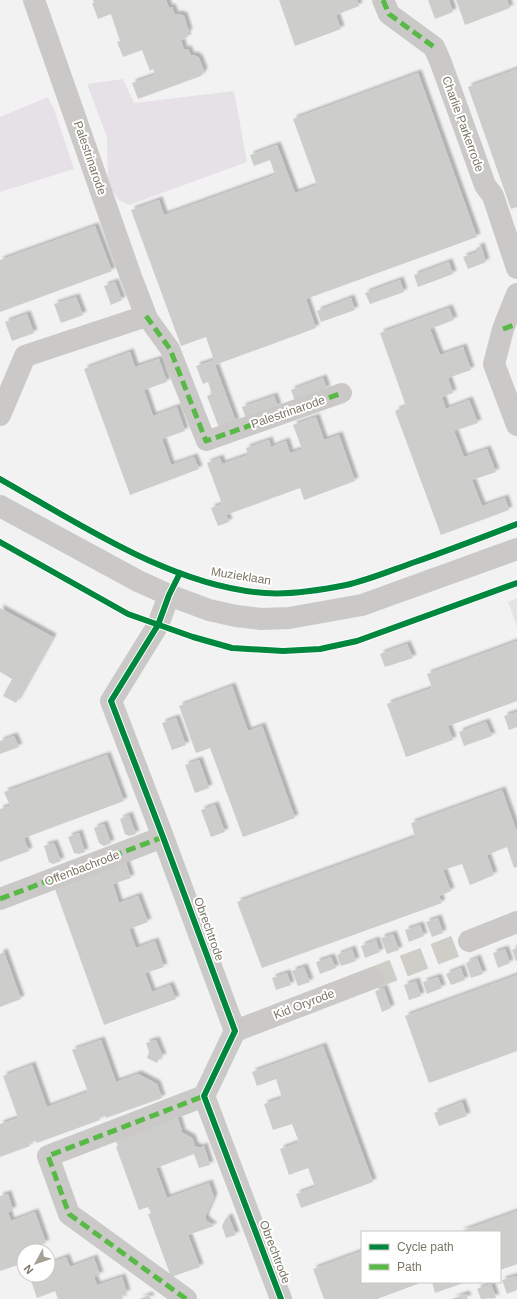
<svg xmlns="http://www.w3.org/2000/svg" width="517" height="1299" viewBox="0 0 517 1299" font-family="Arial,sans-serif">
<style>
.green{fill:#e5e1e6}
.building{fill:#cdcdcb;filter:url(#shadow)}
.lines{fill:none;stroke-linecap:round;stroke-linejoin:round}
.minor-tunnel{stroke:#cecdc8;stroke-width:22;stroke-dasharray:22 11;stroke-linecap:butt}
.pedestrian{stroke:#cac9c8;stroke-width:20}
.minor{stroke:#cac9c8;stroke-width:22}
.tertiary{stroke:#cac9c8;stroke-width:22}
.quiet{stroke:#58b947;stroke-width:5;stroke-dasharray:10 5;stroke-linecap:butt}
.cycleway-casing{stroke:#fff;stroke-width:8}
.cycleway{stroke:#00873e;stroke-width:6}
.labels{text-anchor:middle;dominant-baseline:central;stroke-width:4;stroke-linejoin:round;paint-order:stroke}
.street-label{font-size:12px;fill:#7a7663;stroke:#fff}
</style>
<defs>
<filter id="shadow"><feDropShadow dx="3.5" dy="-3.5" stdDeviation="1" flood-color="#0004"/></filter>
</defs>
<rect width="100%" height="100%" fill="#f2f2f3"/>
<path class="green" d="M123,79L134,103L234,91L247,162L129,205L119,200L108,185L107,137L87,84Z
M48,97L54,109L74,169L0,192V117Z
M517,598V627L508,602Z"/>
<path class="building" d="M93,0H166L169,8L172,7L175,15L179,14L184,16L189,32L186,34L188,37L181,40L184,50L188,49L191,56L194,55L199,58L204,71L201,76L138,99L132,83L155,75L153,69L150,71L142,50L123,57L117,42L120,41L111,14L98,19L92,3H94Z
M279,0H357L359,6L336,15L341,29L295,46Z
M428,0H449L453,12L435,19Z
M456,0H507L510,8L465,25Z
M517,69V207L511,209L468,87Z
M418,73L477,237L306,299L316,328L215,365L236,422L219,428L207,396L212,394L208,382L203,384L196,366L214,360L206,337L181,346L131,210L159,200L164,215L275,175L270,160L254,166L250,155L277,145L295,193L317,185L293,119Z
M95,226L112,271L0,312V260Z
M481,246L486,262L468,269L463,257L478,252L476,248Z
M449,262L453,274L418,287L414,275Z
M400,280L404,292L370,304L365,293Z
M115,282L122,300L111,305L104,286Z
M76,297L83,315L61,323L54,304Z
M351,298L355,310L321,322L317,311Z
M449,308L454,320L430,329L440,355L463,347L471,370L448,378L453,393L442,397L446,409L469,400L478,423L454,431L464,457L487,449L496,472L472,480L482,506L505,498L509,510L441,535L395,411L406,406L380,333Z
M27,314L34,333L12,341L5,322Z
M130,352L135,367L159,359L167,382L144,390L153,416L177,407L185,431L162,439L171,465L194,457L199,469L130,495L84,369Z
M323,378L327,389L295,401L291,390Z
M274,396L278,407L246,419L242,407Z
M316,417L324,440L339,435L355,481L304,500L300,488L226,515L229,522L218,526L211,508L222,504L207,463L220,458L222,464L248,455L246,448L269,440L271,447L286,441L290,453L302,449L293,425Z
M0,608L53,637L16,703L3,696L12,679L0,672Z
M517,641V701L448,726L453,740L406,757L387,704L432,688L427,674Z
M407,644L413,658L385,667L380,654Z
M232,686L248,731L262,726L295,818L243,837L210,748L196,753L179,706Z
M517,712V727L509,730L504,716Z
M176,718L186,745L172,750L162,723Z
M486,722L492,736L464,746L459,732Z
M14,736L19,747L0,754V741Z
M107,755L124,801L24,838L29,851L0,862V809L10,806L4,792Z
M199,760L209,788L195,793L185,765Z
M502,790L517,832V867L514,868L507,847L487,855L494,875L470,885L462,864L443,870L451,891L439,896L442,903L262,968L237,902L415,837L411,823Z
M215,805L225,832L211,837L201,810Z
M129,815L136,834L129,836L125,834L120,819Z
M104,824L111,843L104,846L99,843L94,828Z
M79,833L85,852L79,854L74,853L68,837Z
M54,843L61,861L53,864L49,862L44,846Z
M126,863L131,878L113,884L119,903L138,896L148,922L129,929L136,948L155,941L164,967L145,973L152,992L170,985L176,999L104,1025L55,889Z
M438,918L443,933L432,937L426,922Z
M420,925L424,936L409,942L405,930Z
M393,934L399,950L387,954L381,938Z
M376,940L380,952L365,958L361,946Z
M517,948V961H516L512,950Z
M352,949L356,961L341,966L337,955Z
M505,949L510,963L498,968L493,953Z
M4,952L21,999L0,1007V954Z
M331,957L336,968L320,974L316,962Z
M477,958L483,974L471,978L466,963Z
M304,967L310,982L298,986L292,971Z
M461,968L465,980L451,985L446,974Z
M287,973L291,985L276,990L272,978Z
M517,975V1051L429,1083L405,1016Z
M438,977L442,988L427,994L423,982Z
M416,981L421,996L409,1000L404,985Z
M384,988L391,1008L382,1012L375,991Z
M101,1040L116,1082L138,1074L157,1084L162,1098L106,1118L105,1116L99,1118L100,1120L37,1143L35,1141L29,1143L30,1146L0,1157V1124L18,1118L3,1076L32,1065L47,1107L88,1092L72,1050Z
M156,1040L163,1057L159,1058L157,1063L147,1058L149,1052L146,1043Z
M323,1046L373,1182L301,1208L296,1194L315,1187L308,1168L289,1175L280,1149L299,1142L292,1124L273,1130L264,1104L282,1098L276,1079L257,1086L252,1072Z
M462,1102L467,1116L439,1126L434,1113Z
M177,1116L182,1131L181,1132L192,1138L195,1146L200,1148L204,1146L210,1165L199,1168L194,1154L156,1168L167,1198L209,1183L214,1197L205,1217L207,1221L214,1226L188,1235L200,1267L171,1277L148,1214L151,1213L148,1207L139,1210L116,1147L118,1146L115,1139Z
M8,1194L13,1210L8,1212L11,1221L35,1212L46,1243L22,1252L24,1263L0,1271V1196Z
M517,1211V1264L512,1266L500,1270V1232H459Z
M229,1217L236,1235L226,1238L222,1226L226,1218Z
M362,1251V1282H423L377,1299H324L313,1269Z
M66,1257L70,1267L94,1258L100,1275L94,1277L97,1285L122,1277L127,1293L122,1295L123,1299H58L55,1291L37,1298L29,1275H48V1264Z
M516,1276L517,1290L507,1294L502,1280Z
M432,1282H466L435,1293Z
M491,1284L496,1298L481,1299L477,1289Z
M466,1294L468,1299H451Z
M149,1295L151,1299H139Z"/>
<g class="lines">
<path class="minor-tunnel" d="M373,978L469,941"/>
<path class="pedestrian" d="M146,316L170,349L206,441L342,393"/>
<path class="minor" d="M383,0L389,14L434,47L441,63L485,185L493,196L517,268
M517,294L503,329L494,364L517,425
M0,415L25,356L146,316L131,277L34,0
M169,595L158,625L111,701L163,837L235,1031L204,1096L281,1299
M0,899L163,837
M469,941L517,922
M235,1031L373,978
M186,1299L69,1214L48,1156L204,1096"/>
<path class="tertiary" d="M0,506L138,581L169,595L209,610L236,616L261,619L289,618L362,605L517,549"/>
<path class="quiet" d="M383,0L389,14L434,47
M146,316L170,349L206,441L342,393
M503,329L517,324
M0,899L163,837
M186,1299L69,1214L48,1156L204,1096"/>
<g class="cycleway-casing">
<path id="cycleway" d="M0,479C78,523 173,587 265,593C290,595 321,590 346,585C369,580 392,570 415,562C449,550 483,537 517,524
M0,542L128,614L193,637L232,648L283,651L320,649L357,641L517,583
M180,573L169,595L158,625L111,701L163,837L235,1031L204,1096L281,1299"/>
</g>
<use href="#cycleway" class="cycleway"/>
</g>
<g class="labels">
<g class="street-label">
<text transform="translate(463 124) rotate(70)">Charlie Parkerrode</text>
<text transform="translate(90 158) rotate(71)">Palestrinarode</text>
<text transform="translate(288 412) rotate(-19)">Palestrinarode</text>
<text transform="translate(241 576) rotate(9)">Muzieklaan</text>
<text transform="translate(82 868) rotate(-21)">Offenbachrode</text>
<text transform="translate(209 929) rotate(70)">Obrechtrode</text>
<text transform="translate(304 1004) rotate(-21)">Kid Oryrode</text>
<text transform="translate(275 1252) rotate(69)">Obrechtrode</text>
</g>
</g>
<rect x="361" y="1231" width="140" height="52" fill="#ffffff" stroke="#cac8c1"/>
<rect x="369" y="1244" width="20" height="6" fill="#00873e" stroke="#cac8c1"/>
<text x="397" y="1251" font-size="12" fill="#7a7663">Cycle path</text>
<rect x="369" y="1264" width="20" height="6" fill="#58b947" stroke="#cac8c1"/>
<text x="397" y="1271" font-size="12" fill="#7a7663">Path</text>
<g transform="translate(36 1263) rotate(230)"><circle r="19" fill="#ffffff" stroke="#cac8c1"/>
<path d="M0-3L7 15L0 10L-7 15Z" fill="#a4a195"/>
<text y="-6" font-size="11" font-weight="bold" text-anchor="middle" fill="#7a7663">N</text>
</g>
</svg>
